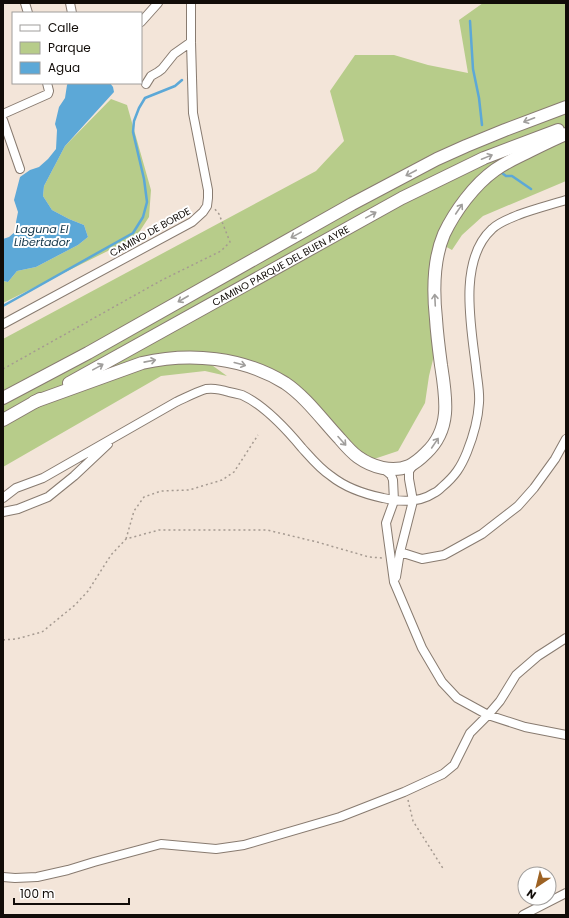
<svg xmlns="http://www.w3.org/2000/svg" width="569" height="918" viewBox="0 0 569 918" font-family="Poppins,sans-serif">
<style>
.green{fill:#b7cc8a}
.water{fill:#5ca8d7}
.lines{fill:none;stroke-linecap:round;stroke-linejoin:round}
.stream{stroke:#5ca8d7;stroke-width:2.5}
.minor-casing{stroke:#887b70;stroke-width:10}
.highway-casing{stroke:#887b70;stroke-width:14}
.path{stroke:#a59a91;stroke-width:1.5;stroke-dasharray:2 3;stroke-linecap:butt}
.minor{stroke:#fff;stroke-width:8}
.highway{stroke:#fff;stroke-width:12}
.oneway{stroke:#a09e9c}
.labels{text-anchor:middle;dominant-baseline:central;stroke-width:4;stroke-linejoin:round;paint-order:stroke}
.street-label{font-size:10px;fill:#110c08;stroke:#fff}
.water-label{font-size:11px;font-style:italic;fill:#113346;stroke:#fff}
</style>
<rect width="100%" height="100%" fill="#f3e5d9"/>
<path class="green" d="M483,3H566V181L483,216L462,235L452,250L441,244L438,339L429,376L425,403L398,451L365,462L285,384L202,358L227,376L205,371L161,376L3,467V339L316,171L344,141L330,91L355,55H394L428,65L468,73L459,20Z
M111,99L127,105L151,190L149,217L136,237L3,303V281L8,282L17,271L36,267L78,245L88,237L84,225L69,219L52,210L43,196L44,186L65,146Z"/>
<path class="water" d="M68,83H110L113,87L114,92L65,146L44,186L43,196L52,210L69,219L84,225L88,237L78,245L36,267L17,271L8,282L3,281V239L9,237L16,231V222L18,212L14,200L20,177L30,170L39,167L48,159L56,149L57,130L55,124L59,107L65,98L67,85Z"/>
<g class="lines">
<path class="stream" d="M470,21L473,69L479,98L482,125
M502,173L506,176H512L531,189
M3,306L133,233L143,217L147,202L144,179L133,132L134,121L139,108L145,98L175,86L182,80"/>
<g class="minor-casing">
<path id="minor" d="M25,3L28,13
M70,3L72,13
M141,22L158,3
M146,84L151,76L158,72L162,69L174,54L191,42
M3,114L48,94L49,91L47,83
M3,120L20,169
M3,324L192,222L203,212L207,206L208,198V190L193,113L191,42V3
M414,464L409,471V479L413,501L400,552L422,559L444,555L482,534L518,506L534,488L555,459L566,439
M384,469L391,475L393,480L394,501L386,523L394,582L422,648L442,682L457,698L488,715L525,727L566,735
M3,498L16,488L43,478L176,402C185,398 196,392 206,389C213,388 223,390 229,392C234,393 238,394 242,395C264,405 287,430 302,448C311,458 320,469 331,476C346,488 364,494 383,498C400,502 419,503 434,493C437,492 440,489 442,487C455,476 461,467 467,452C473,437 478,420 479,403C480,391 477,379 476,367C471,326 458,260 492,229C499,222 509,219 518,215C534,209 550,205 566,200
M3,512L18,509L48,497L74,476L108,444
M396,577L400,552
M3,877L15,878L37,877L68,870L94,862L161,844L216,849L244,845L340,817L404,792L443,774L454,765L470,733L488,715L500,701L516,675L538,656L566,638
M523,915L566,893"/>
</g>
<g class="highway-casing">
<g id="highway">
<path id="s1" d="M69,383L402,198L484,158L558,130"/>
<path d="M3,398L88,353L352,204L437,159L466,146L505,130L566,107"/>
<path d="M34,402L142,363C190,352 243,357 285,383C306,397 323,421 340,439C346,446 351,452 358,457C372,467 392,473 409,466C415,463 421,458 426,453C452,429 446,397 441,365C439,350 437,335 436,319C433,291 433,260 444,234C455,211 474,185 495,170C506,162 518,157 530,151C542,145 554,139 566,134"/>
<path d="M3,420L40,399"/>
</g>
</g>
<path class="path" d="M3,369L162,280L221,251L230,242L219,214L214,208
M126,539L134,511L144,497L161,491L189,490L222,480L234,472L258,435
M3,640L16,639L42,632L75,605L88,591L111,555L126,539L159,530H267L317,542L369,557L383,558
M408,800L413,821L444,870"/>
<use href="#minor" class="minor"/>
<use href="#highway" class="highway"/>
</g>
<defs><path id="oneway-shaft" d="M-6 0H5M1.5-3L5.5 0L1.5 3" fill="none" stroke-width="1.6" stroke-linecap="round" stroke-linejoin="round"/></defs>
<g class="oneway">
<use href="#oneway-shaft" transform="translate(529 120) rotate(159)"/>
<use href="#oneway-shaft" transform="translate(487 157) rotate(-22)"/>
<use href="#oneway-shaft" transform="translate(411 173) rotate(152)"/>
<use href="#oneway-shaft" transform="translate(459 209) rotate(-56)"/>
<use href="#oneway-shaft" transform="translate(371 215) rotate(-29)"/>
<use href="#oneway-shaft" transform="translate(296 235) rotate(151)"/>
<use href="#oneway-shaft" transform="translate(183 299) rotate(150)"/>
<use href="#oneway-shaft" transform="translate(435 300) rotate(-93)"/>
<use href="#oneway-shaft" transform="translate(150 361) rotate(-11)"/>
<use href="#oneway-shaft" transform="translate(240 364) rotate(15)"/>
<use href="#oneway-shaft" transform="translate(98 367) rotate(-29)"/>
<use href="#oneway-shaft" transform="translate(342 441) rotate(48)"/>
<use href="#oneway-shaft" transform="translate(435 443) rotate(-56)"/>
</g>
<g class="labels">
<g class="street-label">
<text transform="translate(150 232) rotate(-29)">CAMINO DE BORDE</text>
<text stroke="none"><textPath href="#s1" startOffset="242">CAMINO PARQUE DEL BUEN AYRE</textPath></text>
</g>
<g class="water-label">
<text x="42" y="229">Laguna El<tspan x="42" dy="13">Libertador</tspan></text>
</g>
</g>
<rect width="569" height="918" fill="none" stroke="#110c08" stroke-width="8"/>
<rect x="12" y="12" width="130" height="72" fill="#ffffff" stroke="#a09e9c"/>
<rect x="20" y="25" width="20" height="6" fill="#ffffff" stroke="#a09e9c"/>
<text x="48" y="32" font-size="12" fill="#110c08">Calle</text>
<rect x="20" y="42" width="20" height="12" fill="#b7cc8a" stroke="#a09e9c"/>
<text x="48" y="52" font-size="12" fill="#110c08">Parque</text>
<rect x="20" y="62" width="20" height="12" fill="#5ca8d7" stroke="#a09e9c"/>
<text x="48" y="72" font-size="12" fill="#110c08">Agua</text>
<g transform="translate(537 886) rotate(215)"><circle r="19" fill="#ffffff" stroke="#a09e9c"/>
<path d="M0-3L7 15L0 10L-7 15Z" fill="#9d6223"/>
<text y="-6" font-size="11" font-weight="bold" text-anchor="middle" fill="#110c08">N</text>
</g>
<path d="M14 898v6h115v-6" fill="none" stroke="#110c08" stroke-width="2"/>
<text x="20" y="898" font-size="12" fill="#110c08" stroke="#ffffff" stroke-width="3" paint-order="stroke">100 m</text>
</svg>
